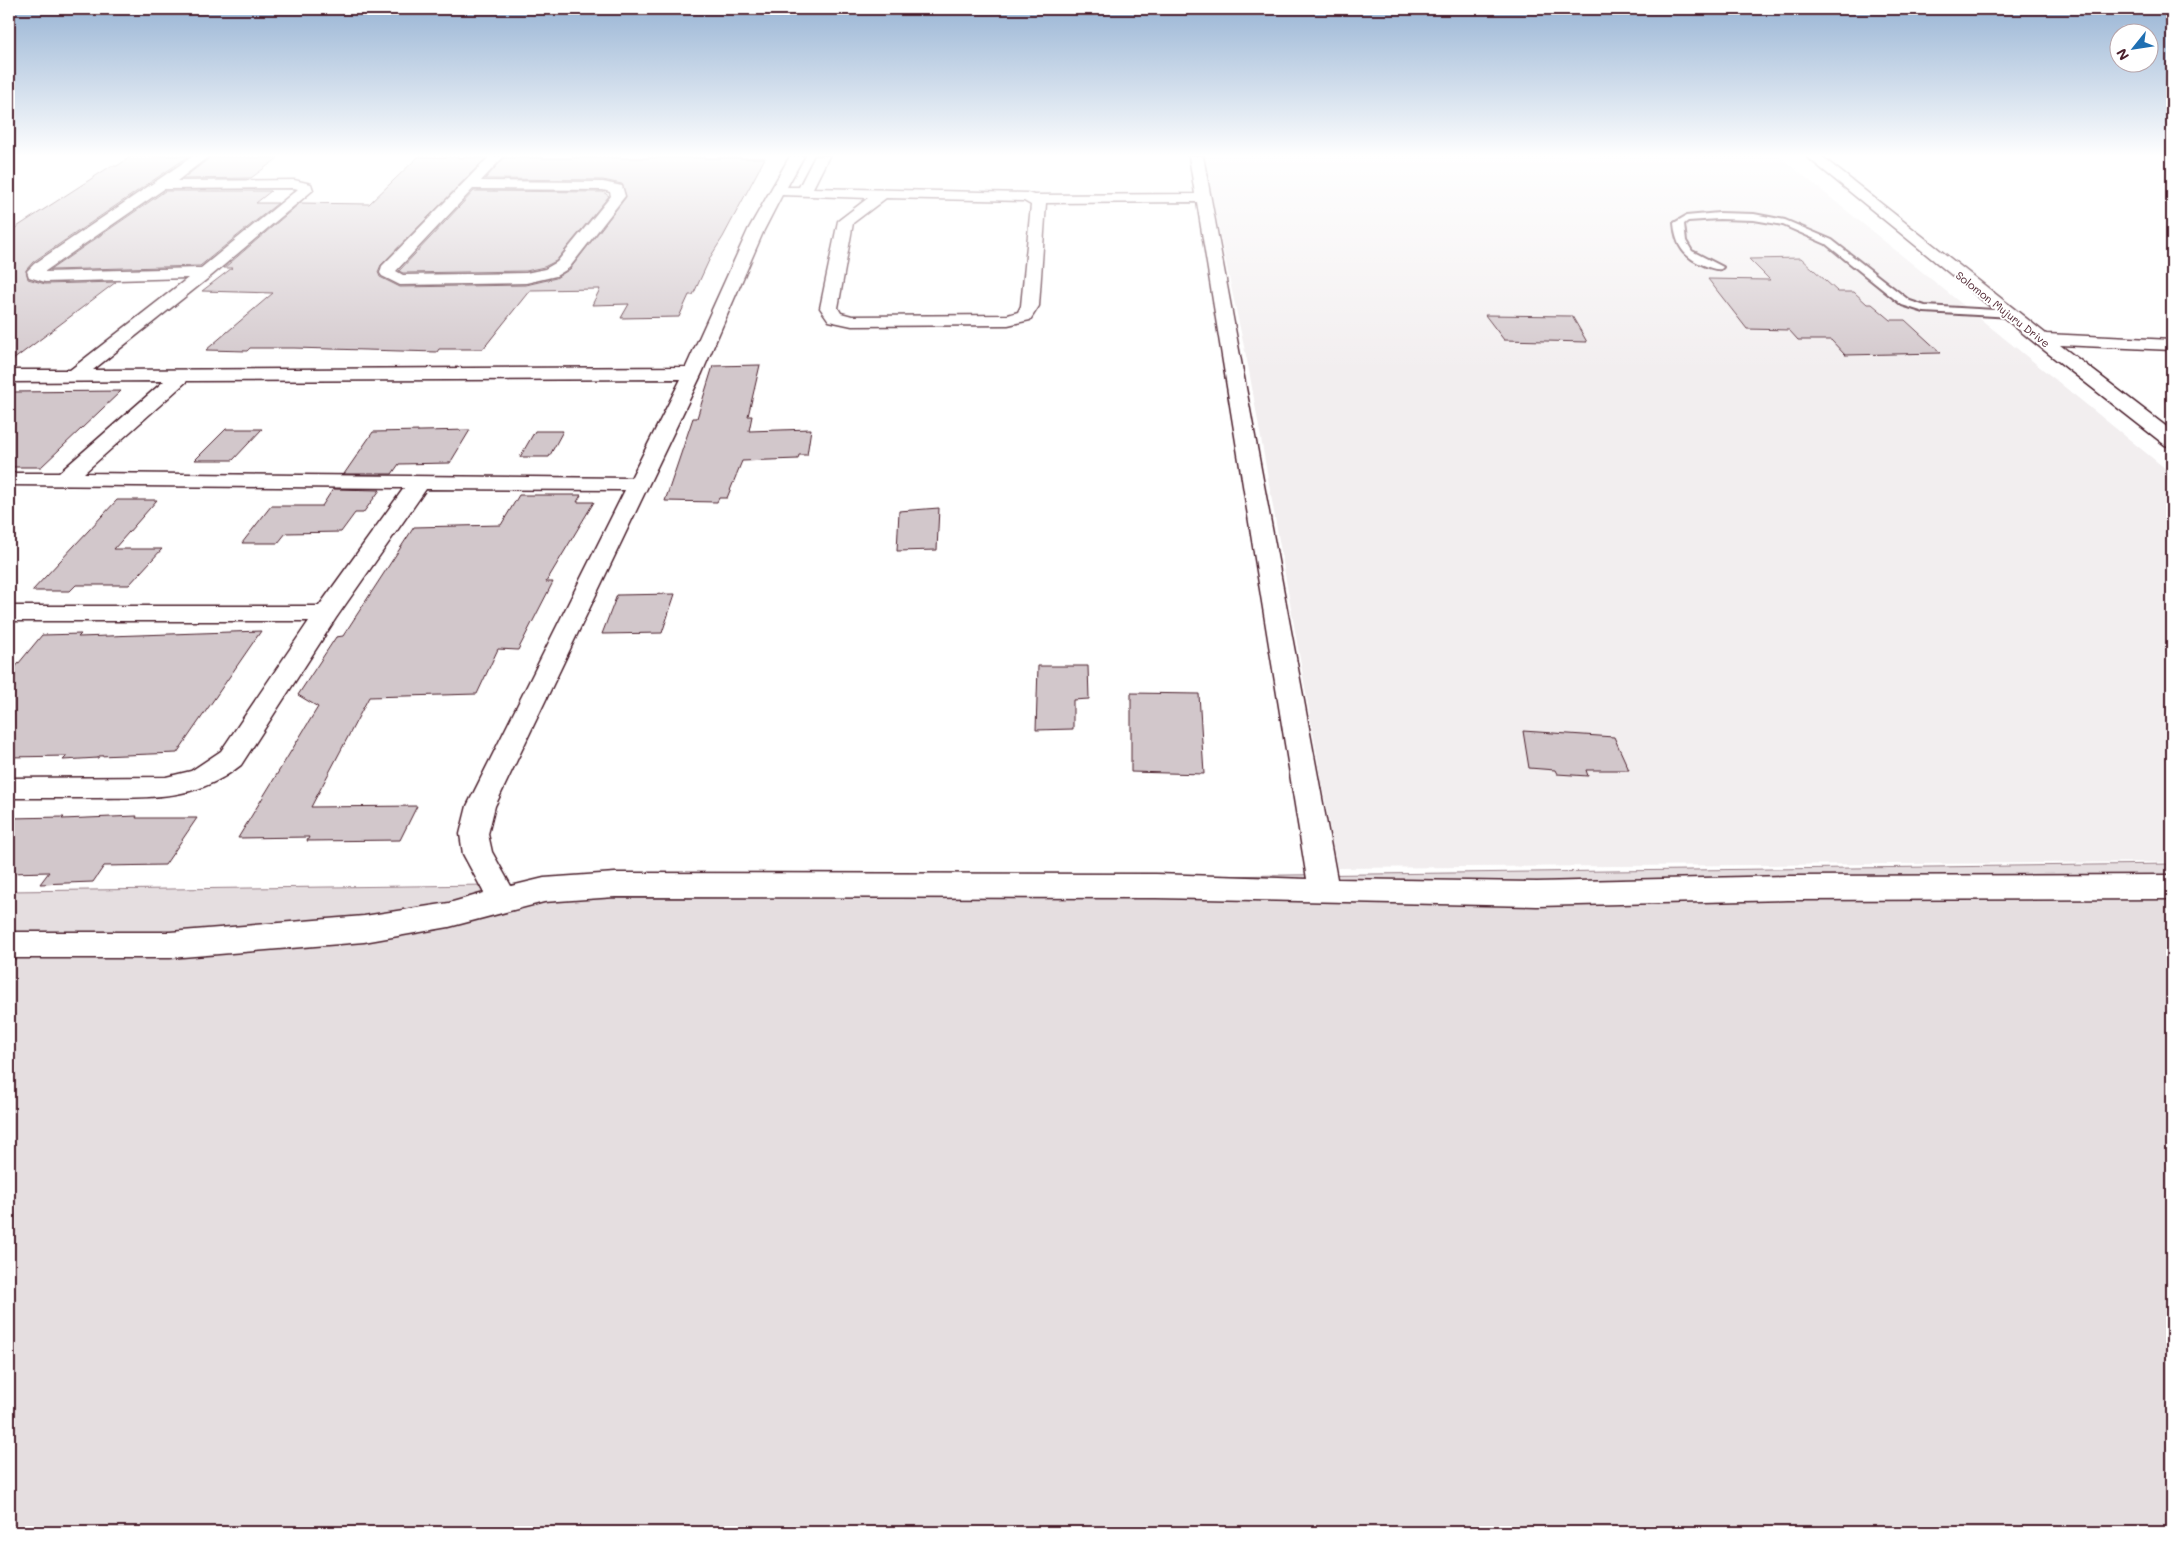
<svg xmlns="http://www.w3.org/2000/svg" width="2181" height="1541" viewBox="0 0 2181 1541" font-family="Mali,sans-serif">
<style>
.built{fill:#f2eeef}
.green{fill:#e5dee0;stroke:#987e86}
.building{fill:#d2c7cb;stroke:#4a1f2b}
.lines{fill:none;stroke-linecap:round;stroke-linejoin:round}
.service-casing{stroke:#4a1f2b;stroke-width:4}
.minor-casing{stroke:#4a1f2b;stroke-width:3}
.tertiary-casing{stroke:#4a1f2b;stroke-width:3}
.service{fill:#fff;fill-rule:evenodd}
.minor{fill:#fff;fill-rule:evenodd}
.tertiary{fill:#fff;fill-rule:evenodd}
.labels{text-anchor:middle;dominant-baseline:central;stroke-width:4;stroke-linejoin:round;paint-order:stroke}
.far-street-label{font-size:11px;fill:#4a1f2b;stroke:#fff}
</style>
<rect width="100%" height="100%" fill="#fff"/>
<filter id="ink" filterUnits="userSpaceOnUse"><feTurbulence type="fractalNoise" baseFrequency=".02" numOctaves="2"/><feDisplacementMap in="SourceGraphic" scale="10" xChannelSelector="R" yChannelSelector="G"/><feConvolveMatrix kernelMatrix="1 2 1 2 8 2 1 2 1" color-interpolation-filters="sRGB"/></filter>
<g filter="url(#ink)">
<path class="built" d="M1203,156H1779L2172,474V862L1337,868L1248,365Z"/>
<path class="green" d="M2172,864V1532H9V891Z"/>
<path class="building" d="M132,156H189L33,262L26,270L28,279L45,284L116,282L9,363V232L111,166H117Z
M211,157L278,158L251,178L182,179Z
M418,157L486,158L381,265L378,272L380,277L400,287L526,285L556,278L570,269L626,197L622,184L603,180L485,179L504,158H765L723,237L711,256L693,295H689L679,317L621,318L629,304L592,305L600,289L530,290L483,349H439L437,352L294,348H250L247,351L206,350L273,293L202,291L232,268H224L300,203L369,204Z
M165,191H271L256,203H278L200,266L50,270Z
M474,191L603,192L609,196L556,261L544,267L526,271L403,273L399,271Z
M1801,258L1838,292H1854L1867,304H1872L1891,320H1905L1941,353L1845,355L1831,340H1798L1789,330L1747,329L1708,279L1770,280L1749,259Z
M1485,315L1572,316L1587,342L1504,340Z
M760,365L748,416H752L749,431L811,429L807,455H799L798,459L742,461L727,498H719L717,502L665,501L693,418H697L713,366Z
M121,391L41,467H9V392Z
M226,429H262L233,460H195Z
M470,430L450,463L399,464L392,474H344L373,432Z
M535,431H563L549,457H520Z
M333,489L380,490L363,513H355L341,532L286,533L278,543H242L271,506H322Z
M519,495H581L577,502H594L546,582H553L518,650L498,649L477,694L369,697L311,807L417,806L400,840L307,841L309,837L238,838L318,707L298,695L336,637L343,636L414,527L501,525Z
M117,500H157L114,549H162L129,585H76L70,591H32Z
M939,508L937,550L897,551L899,511Z
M675,594L662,633L602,634L617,595Z
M261,631L177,753L99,756L98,758L63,760L67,756L9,757V675L42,635L81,634L78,637Z
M1038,666H1088L1089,699L1073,700V729L1036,730Z
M1131,693L1199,694L1204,774L1131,772Z
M1523,731L1614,737L1629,770H1586L1588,776L1557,774L1555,770L1529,768Z
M137,816L136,818H197L165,865L104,866L93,882L40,884L49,872L9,873V818L64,817L62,819Z"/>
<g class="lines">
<g class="service-casing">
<path id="service" d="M1719,213L1754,214L1785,220L1832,240L1910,301L1925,306L2012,311L2017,314L2012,317L1924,312L1902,305L1826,244L1783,225L1754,220L1719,219L1688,221L1684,224L1686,241L1692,251L1723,267L1721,269C1716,270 1711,268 1706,266C1684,258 1676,246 1674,223L1686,216Z"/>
</g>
<g class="minor-casing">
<path id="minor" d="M193,156H209L177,181L294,180L311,184L313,190L211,276L93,370L686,367L748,230L790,156H804L787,187H799L815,156H829L813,188L1027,193L1034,195L1195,194L1189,156H1203L1337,879L1537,882L1788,876L2172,875V899L1788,900L1537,906L1156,898L615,897L544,902L449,927L364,942L170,958H9V932H170L364,916L449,903L484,893L463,854L460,834L467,806L625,490L426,489L336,618L241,765C196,801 152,797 98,798C68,798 38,798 9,798V778L166,777L191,771L221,751L309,621H9V606H319L404,488L9,485V473H59L164,381L9,382V370H70L188,278L45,282L29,277L27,271L34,264ZM294,188L298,189L201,268L44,272L164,189ZM782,195L868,198L838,221L820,308L829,321L852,326L1008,325L1030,320L1039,306L1046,203L1197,202L1307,879L1156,874L615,873L544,878L511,886L492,852L488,834L495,806L702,373L764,230ZM886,198L1024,201L1031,205L1021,306L1018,312L1008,315L852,316L841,313L838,308L853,223ZM681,379L631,478L84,473L187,381Z
M490,156H504L481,181L603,182L622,186L625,196L569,268L556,276L526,283L400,285L382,276L380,273L382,266ZM473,189L603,190L610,192L611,196L557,262L545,269L526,273L403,275L396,271Z"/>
</g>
<g class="tertiary-casing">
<path id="tertiary" d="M1806,156H1821L2046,334L2172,340V350L2060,345L2172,431V447L2165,445L2035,343Z"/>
</g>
<use href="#service" class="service"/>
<use href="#minor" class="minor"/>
<use href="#tertiary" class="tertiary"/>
</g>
</g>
<linearGradient id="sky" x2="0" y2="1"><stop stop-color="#98b4d4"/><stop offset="0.42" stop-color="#fff"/><stop offset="1" stop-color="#fff" stop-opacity="0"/></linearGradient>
<rect width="2181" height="371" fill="url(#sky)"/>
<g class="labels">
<g class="far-street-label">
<text transform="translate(2003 309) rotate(38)">Solomon Mujuru Drive</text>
</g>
</g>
<rect width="2181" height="1541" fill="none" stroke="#fff" stroke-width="30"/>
<rect x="15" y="15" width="2151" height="1511" fill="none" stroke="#4a1f2b" stroke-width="2" filter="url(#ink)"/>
<g transform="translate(2134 48) rotate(240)"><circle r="24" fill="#ffffff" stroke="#b7a5aa"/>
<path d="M0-4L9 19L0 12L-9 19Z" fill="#1f6fb2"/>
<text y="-8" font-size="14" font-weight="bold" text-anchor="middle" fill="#4a1f2b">N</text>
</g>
</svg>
